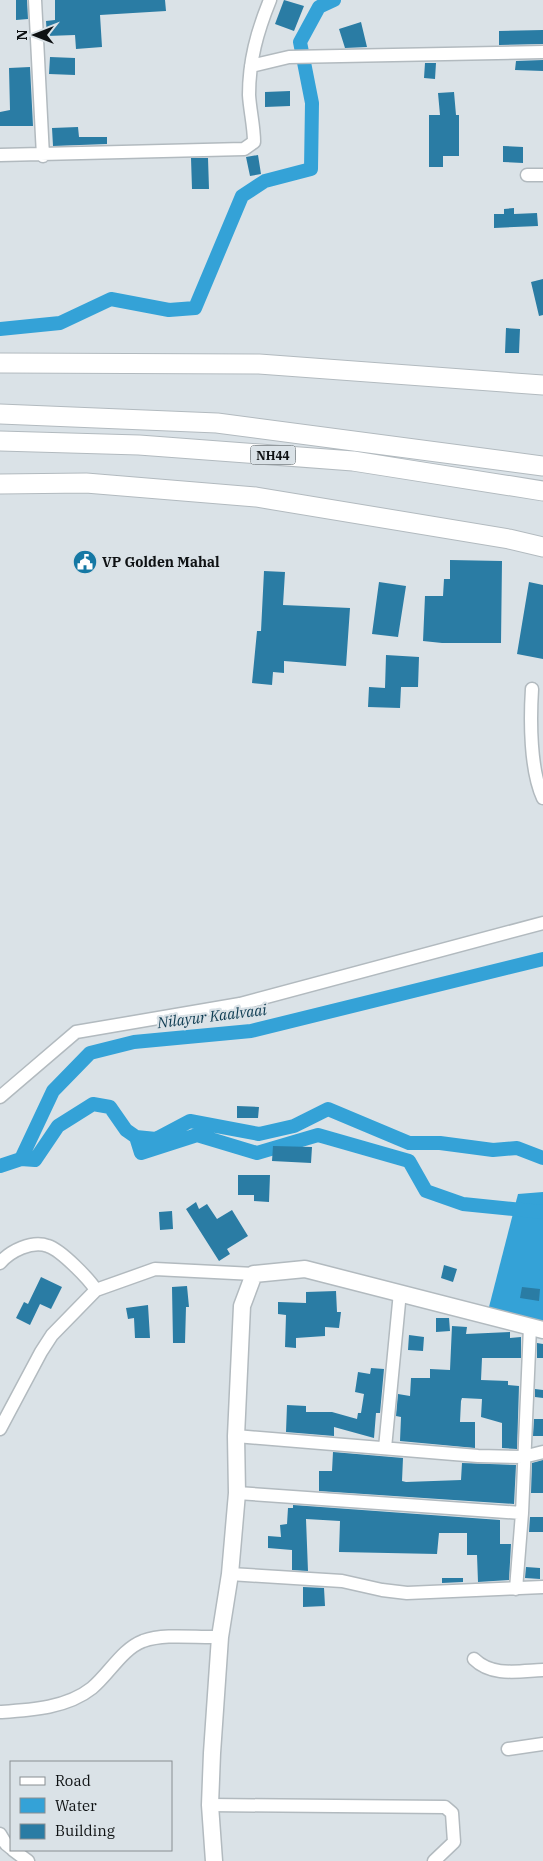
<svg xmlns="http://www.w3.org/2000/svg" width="543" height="1861" viewBox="0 0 543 1861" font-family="'IBM Plex Serif',serif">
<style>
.water{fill:#34a2d7}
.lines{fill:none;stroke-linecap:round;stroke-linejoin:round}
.canal{stroke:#34a2d7;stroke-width:14}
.building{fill:#2a7ca4}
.minor-casing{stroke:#b2babf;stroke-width:15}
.major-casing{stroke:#b2babf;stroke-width:19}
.highway-casing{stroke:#b2babf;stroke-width:21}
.minor{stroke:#fff;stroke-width:12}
.major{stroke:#fff;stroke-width:16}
.highway{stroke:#fff;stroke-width:19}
.labels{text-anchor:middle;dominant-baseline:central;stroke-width:4.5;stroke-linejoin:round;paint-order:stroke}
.shield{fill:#dae2e7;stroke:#4b5053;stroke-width:1}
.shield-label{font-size:12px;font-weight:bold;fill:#0e1113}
.poi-label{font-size:14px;font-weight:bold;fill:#0e1113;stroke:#dae2e7;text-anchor:start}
.water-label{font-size:15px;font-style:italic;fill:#0d3b51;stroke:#dae2e7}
</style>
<rect width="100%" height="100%" fill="#dae2e7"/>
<path class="water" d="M543,1192V1323L489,1307L518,1194Z"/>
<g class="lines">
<path class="canal" d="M0,329L60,323L111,299L169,310L195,308L242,196L265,181L311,169L312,103L300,42L319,7L334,0
M136,1137L141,1153L197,1135L257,1153L318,1135L409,1161L426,1191L463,1204L543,1212
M21,1159L35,1160L58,1126L93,1104L110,1107L126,1130L136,1137L156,1139L190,1121L259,1134L294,1126L328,1109L409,1143H440L493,1150L517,1148L543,1158
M0,1166L21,1159L53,1091L90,1053L134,1042L251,1031L543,959"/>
</g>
<path class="building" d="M16,0H27L28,19L16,20Z
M55,0H165L166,11L100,15L102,47L76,49L75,35L47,36L46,21L55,20Z
M284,0L304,6L294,31L275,24Z
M361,22L367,47L345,48L339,29Z
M543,30V44L499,45V31Z
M50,57L75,58V75L49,74Z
M543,60V71L515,70L516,61Z
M425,63H436L435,79L424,78Z
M30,67L33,126H0V112L10,110L9,68Z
M290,91V106L265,107V92Z
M454,92L456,115H459V156H443V167H429V115H440L438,93Z
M78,127L79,137H107V144L53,146L52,128Z
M503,146L523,147V163L503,162Z
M258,155L261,174L250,176L246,157Z
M191,158H208L209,189H192Z
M514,208V214L537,213L538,226L494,228V214H504V209Z
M543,279V315L539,316L531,282Z
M506,328L520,329L519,353H505Z
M450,560L502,561L501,643H442L423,641L425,596H443L444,579H450Z
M264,571L285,572L283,605L350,608L346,666L284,661V673L273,672L272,685L252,683L257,631H261Z
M379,582L406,586L398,637L372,634Z
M529,582L543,585V659L517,654Z
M386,655L419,657L418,687H401L400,708L368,707L369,687L385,688Z
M237,1106L259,1107L258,1118H237Z
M273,1146L312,1147L311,1163L272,1161Z
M238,1175H270L269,1202L254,1201V1195H238Z
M196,1202L199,1209L207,1204L217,1219L232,1210L248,1236L227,1249L230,1254L219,1261L186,1209Z
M172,1211L173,1229L160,1230L159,1212Z
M444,1265L457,1269L453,1282L441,1278Z
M41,1277L62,1287L51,1309L40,1304L30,1325L16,1318L24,1302L28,1304Z
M187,1286L189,1307H186L185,1343H173L172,1287Z
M522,1287L540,1289L539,1301L520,1298Z
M336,1291L337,1312H341L339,1328L325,1327V1336L296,1338V1348L285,1347L286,1315L278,1314V1302L306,1303V1292Z
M148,1305L150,1338H135L134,1318L128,1319L126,1308Z
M436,1318H449L450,1331L436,1332Z
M452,1326L467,1327L466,1334L510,1332V1338L521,1337V1358H482L481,1380L508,1381V1385L519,1386L517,1449L502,1448V1423L481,1417L482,1399L462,1398L461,1401L460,1422H475V1448L400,1441L401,1417L396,1416L398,1394L410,1396L411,1378H430V1369L450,1370Z
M409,1335L424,1337L423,1351L408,1350Z
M537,1343L543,1344V1358H537Z
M371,1368L384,1369L380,1413H376L374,1438L334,1427V1436L286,1432L287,1405L306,1406V1412H332L357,1419L358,1413H361L364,1394L355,1392L358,1372L370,1374Z
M535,1389L543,1390V1398L535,1397Z
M534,1419H543V1436H533Z
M333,1452L403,1458L402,1481L406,1482L461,1480L462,1463L516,1465L514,1504L319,1491V1471H332Z
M543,1460V1493H531L532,1463Z
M293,1505L500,1520V1544H511L509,1580L478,1582L477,1555H467V1533H439L437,1554L339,1552L340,1521L306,1519L308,1571L292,1570V1550L268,1548V1536L281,1537L280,1525L287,1524L288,1508H293Z
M530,1517H543V1532H529Z
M526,1567L540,1568V1579L525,1578Z
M442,1578H463V1582L442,1583Z
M303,1587L324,1588L325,1606L303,1607Z"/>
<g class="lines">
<g class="minor-casing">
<path id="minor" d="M35,0L43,156
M251,66L289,57L543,52
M0,155L244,149L254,142C254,126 250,111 249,95C249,61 257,32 270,0
M527,175H543
M532,689C530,720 530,770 543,798
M0,1097L76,1032L240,1004L543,923
M0,1263C10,1251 32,1240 48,1246C61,1250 89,1279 96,1290
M0,1429L41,1352L52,1335L96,1290L155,1269L254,1274
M236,1436L478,1456L523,1457L543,1452
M385,1448L400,1292
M237,1493L522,1513
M230,1574L342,1581L382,1590L407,1593L543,1587
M516,1589L522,1513L530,1327
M474,1659C492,1677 519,1671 543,1670
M0,1712C31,1710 67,1708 92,1688C109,1674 122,1649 143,1641C166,1633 196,1638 220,1637
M508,1749L543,1744
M210,1805L445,1807L452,1813L454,1842L434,1861
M0,1834L6,1844L11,1848
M13,1850L28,1861"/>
</g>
<g class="major-casing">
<path id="major" d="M214,1861L210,1805L212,1753L220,1637L230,1574L237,1493L236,1436L242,1306L254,1274L305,1269L543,1330"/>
</g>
<g class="highway-casing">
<path id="highway" d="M0,363L259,364L543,385
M0,414L217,423L543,466
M0,441L139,445L353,461L543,491
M0,484L86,483L256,497L509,539L543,547"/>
</g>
<use href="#minor" class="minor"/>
<use href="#major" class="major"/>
<use href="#highway" class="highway"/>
</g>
<defs>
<g id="civic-disc" transform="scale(1.25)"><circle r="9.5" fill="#1578a4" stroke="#dae2e7"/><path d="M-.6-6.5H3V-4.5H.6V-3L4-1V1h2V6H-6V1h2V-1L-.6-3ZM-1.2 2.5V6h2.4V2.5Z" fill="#fff"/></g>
</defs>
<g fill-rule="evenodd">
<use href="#civic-disc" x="85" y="562"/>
</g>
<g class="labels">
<rect class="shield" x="250.5" y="445.5" width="45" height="19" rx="4"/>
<g class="shield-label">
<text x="273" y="455">NH44</text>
</g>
<g class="poi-label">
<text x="102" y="562">VP Golden Mahal</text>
</g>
<g class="water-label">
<text transform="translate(212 1016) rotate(-7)">Nilayur Kaalvaai</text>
</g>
</g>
<rect x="10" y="1761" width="162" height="90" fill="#dae2e7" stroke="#888e92"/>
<rect x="20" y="1777" width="25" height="8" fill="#ffffff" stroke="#888e92"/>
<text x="55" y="1786" font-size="15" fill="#0e1113">Road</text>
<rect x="20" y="1798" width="25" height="15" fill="#34a2d7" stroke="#888e92"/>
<text x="55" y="1811" font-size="15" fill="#0e1113">Water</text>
<rect x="20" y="1824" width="25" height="15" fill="#2a7ca4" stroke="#888e92"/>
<text x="55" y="1836" font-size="15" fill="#0e1113">Building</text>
<g transform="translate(35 35) rotate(270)" stroke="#dae2e7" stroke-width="4" paint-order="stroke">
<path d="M0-4L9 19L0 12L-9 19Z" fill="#0e1113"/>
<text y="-8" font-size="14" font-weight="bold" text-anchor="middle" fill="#0e1113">N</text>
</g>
</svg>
